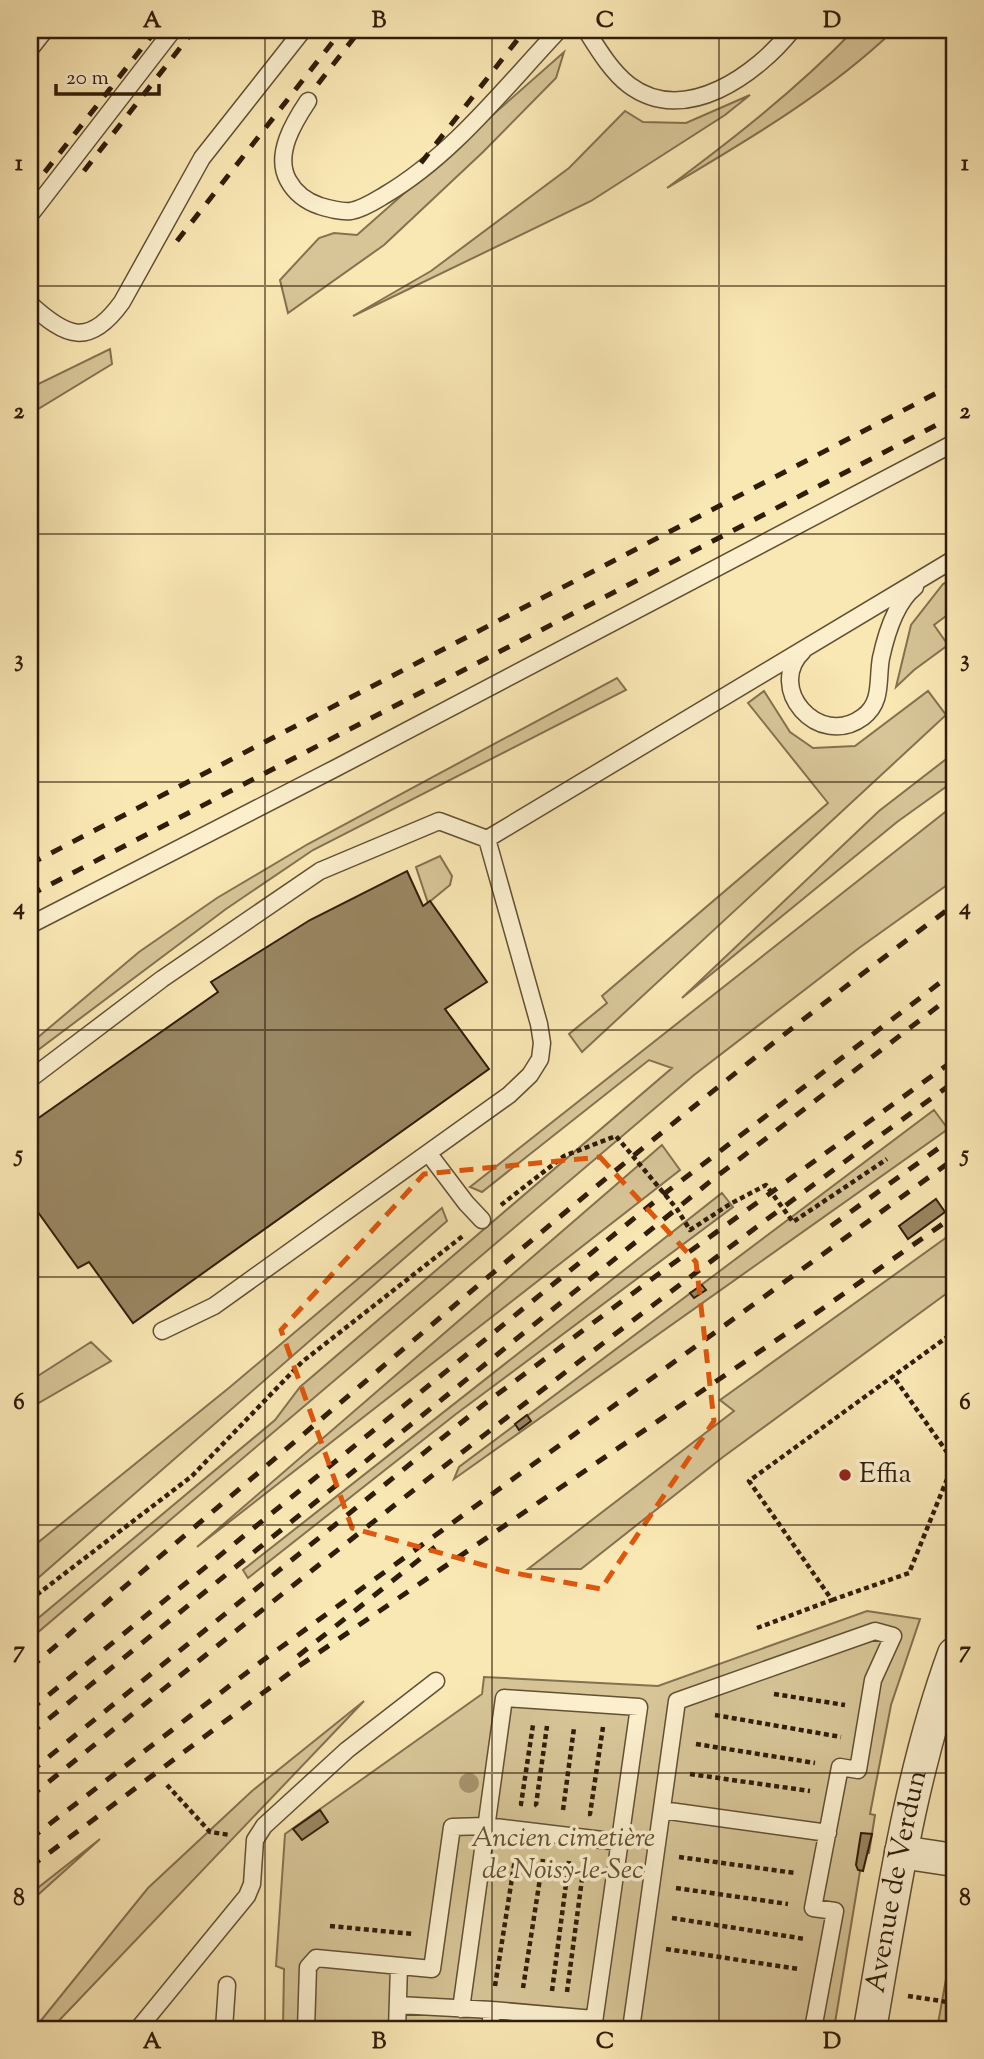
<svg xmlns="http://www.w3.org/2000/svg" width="984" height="2059" viewBox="0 0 984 2059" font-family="'Sorts Mill Goudy',serif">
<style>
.green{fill:#d7c597;stroke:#847150;stroke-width:2}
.building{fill:#998662;stroke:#301d09;stroke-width:2}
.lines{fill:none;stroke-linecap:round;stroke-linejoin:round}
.lane-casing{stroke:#625034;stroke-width:19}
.street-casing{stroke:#625034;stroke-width:35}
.path{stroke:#301d09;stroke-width:4.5;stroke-dasharray:5 3.5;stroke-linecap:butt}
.lane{stroke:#fbefce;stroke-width:16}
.street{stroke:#fbefce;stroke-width:32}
.rail{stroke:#301d09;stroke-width:5;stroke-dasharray:12 12;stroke-linecap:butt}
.tree{fill:#a6936e}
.marked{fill:none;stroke:#df560c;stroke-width:5;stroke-dasharray:14 9;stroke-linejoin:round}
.grid{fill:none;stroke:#301d09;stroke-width:2;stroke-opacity:0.55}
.poi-dot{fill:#8f2418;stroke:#fbefce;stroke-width:2.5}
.labels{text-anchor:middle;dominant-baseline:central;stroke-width:7;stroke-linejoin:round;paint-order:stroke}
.poi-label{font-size:28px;fill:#301d09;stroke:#fbefce;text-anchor:start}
.park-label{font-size:28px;font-style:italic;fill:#624f34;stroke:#fbefce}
.street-label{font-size:28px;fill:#301d09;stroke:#fbefce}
.neatline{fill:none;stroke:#301d09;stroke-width:2.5}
.grid-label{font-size:23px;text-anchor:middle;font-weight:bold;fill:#301d09}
</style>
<rect width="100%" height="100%" fill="#f9e7b4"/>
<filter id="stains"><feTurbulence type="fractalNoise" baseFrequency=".00286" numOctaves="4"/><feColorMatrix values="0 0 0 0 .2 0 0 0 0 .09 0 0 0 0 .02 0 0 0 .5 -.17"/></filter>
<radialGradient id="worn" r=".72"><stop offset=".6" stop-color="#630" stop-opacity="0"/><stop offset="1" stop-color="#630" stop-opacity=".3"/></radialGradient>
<path class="green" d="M854,30H894C827,94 746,141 667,188C733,139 797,89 854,30Z
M564,52L556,78L483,152L384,245L288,313L280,280L319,238L334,233L357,235Z
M750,95L725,115L591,201L353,316L431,271L569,168L625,111L643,122L686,123Z
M110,349L112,364L30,414V388Z
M954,578V610L934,625L948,645L914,670L896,687L911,625L943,584Z
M617,678L626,690L313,850L226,909L30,1056V1044L139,952L217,898L308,844Z
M764,691L790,732L813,748L855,746L928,691L946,715L582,1052L569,1034L607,1003L602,996L828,803L748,703Z
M954,753V781L897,822L682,998L879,811Z
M954,805V880L859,948L694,1075L30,1639V1625L275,1420L300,1387L672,1068L649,1060L482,1192L470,1187Z
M440,856L452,876L450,885L428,903L416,867Z
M934,1110L948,1129L454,1479L459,1467Z
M662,1145L680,1170L197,1547Z
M722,1193L733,1207L456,1414L248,1578L243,1570Z
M442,1208L447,1221L30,1585V1549L230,1387Z
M954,1232V1288L723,1457L581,1569H528L734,1411L720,1400Z
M91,1342L111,1361L30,1408V1381Z
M867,1611L920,1619L891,1705L870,1814L875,1815L869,1853L865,1854L860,1871L834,2029H283L284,1969L276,1966L285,1834L482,1694L484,1677L658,1686Z
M364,1701L51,2029H34L148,1888L252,1791Z
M100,1839L30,1902V1894Z
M948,1968L954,1969V2029H937Z"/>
<path class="building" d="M407,871L423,906L430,901L487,982L445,1009L489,1069L133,1323L89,1262L78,1268L30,1201V1124L218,992L211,982L310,920Z
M936,1199L945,1212L908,1239L899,1226Z
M702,1285L706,1290L694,1298L690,1293Z
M527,1415L531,1421L519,1430L515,1424Z
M320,1810L328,1822L302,1840L293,1829Z
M861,1833L872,1834L863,1871L858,1870L856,1865Z"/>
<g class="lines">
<g class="lane-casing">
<path id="lane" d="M586,30C598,49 611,71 629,85C685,127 757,74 792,30
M30,49L45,30
M308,101C294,122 274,154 288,180C295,193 305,201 320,206C330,209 340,212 351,211C363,209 375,201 385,195C453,155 505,87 559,30
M30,215L173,30
M30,304C66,337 89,348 122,302L202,158L303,30
M803,651C765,687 818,750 863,717C883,702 877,680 881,658C886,635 896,602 915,587
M487,839L954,559
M30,925L336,768L954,443
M30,1079L162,979L320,871L439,821L487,839
M429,1154L466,1203L482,1220
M162,1331L214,1306L509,1095L530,1075L540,1059L542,1043L539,1024L487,839
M662,1810L828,1833
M398,2005L492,2010L594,2019
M461,2009L504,1698L639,1707L593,2029
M138,2029L247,1896L252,1884L255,1840L264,1826L347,1750L436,1681
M224,2029L227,1985
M306,2029L308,1967L316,1958L432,1969L452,1827L486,1826L619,1842
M397,2029L399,1966
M490,2029L492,2010
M631,2029L677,1701L875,1631L893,1636L873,1680L858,1770L840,1767L813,1908L835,1911L813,2029"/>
</g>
<g class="street-casing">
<g id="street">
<path d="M901,1852L954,1860"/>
<path id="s1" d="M870,2029C892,1903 910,1774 954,1654"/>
</g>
</g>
<path class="path" d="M501,1205L564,1156L616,1136L677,1209L690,1230L730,1204L766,1185L793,1222L887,1159
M30,1600L192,1476L302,1362L464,1235
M832,1600L909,1573L954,1462L893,1376
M757,1628L832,1600L749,1481L954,1332
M774,1694L845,1705
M715,1715L841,1737
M696,1744L815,1763
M690,1774L810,1791
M167,1785L210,1832L230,1835
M523,1804H521L533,1725
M537,1806L536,1805L547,1726
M563,1810L574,1728
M588,1814H590L603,1727
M679,1857L795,1873
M676,1888L788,1904
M672,1918L805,1939
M330,1926L413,1934
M666,1949L799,1969
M495,1986L516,1853
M523,1988L543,1859
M552,1991L569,1861
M567,1992L584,1864
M908,1996L954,2003"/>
<use href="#lane" class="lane"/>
<use href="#street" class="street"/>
<path class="rail" d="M318,84L360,30
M421,163L525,30
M84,171L194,30
M30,191L156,30
M177,241L342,30
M30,864L954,384
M30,895L954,416
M831,1226L954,1137
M298,1656L435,1547
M30,1668C139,1574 250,1480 360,1386C554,1220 749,1056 954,905
M30,1710L664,1194L954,972
M30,1734L712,1180L954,994
M30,1772L483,1405L660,1273L954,1060
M30,1797C333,1551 638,1310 954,1082
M30,1839L262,1661L954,1159
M30,1867L299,1666L822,1309L954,1216"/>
</g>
<circle class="tree" cx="469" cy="1783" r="10"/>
<path class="marked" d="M600,1157L696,1262L714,1421L601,1589L504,1571L352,1528L281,1330L424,1174Z"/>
<path class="grid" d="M265,30V2029M492,30V2029M719,30V2029M30,286H954M30,534H954M30,782H954M30,1030H954M30,1277H954M30,1525H954M30,1773H954"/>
<circle class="poi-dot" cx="845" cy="1475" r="7"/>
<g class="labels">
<g class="poi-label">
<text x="859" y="1475">Effia</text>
</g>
<g class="park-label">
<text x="563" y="1839">Ancien cimetière<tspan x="563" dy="32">de Noisy-le-Sec</tspan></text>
</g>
<g class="street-label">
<text stroke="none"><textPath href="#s1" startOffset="150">Avenue de Verdun</textPath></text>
</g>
</g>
<rect width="984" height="2059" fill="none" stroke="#f9e7b4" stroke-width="77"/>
<path d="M56 84v10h103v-10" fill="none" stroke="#301d09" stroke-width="3.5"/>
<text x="66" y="84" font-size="21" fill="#301d09" stroke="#fbefce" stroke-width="5" paint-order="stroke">20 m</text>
<rect x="38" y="38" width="908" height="1983" class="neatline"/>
<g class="grid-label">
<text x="152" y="27">A</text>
<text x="379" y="27">B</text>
<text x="605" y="27">C</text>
<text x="832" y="27">D</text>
<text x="19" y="170">1</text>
<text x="965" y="170">1</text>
<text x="19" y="418">2</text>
<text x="965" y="418">2</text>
<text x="19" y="666">3</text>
<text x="965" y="666">3</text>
<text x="19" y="914">4</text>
<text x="965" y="914">4</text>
<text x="19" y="1161">5</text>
<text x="965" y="1161">5</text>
<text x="19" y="1409">6</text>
<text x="965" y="1409">6</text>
<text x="19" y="1657">7</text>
<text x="965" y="1657">7</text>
<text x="19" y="1905">8</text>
<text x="965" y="1905">8</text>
<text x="152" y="2048">A</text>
<text x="379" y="2048">B</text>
<text x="605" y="2048">C</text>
<text x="832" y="2048">D</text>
</g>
<rect width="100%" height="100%" filter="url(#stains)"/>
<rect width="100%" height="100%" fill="url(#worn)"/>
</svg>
